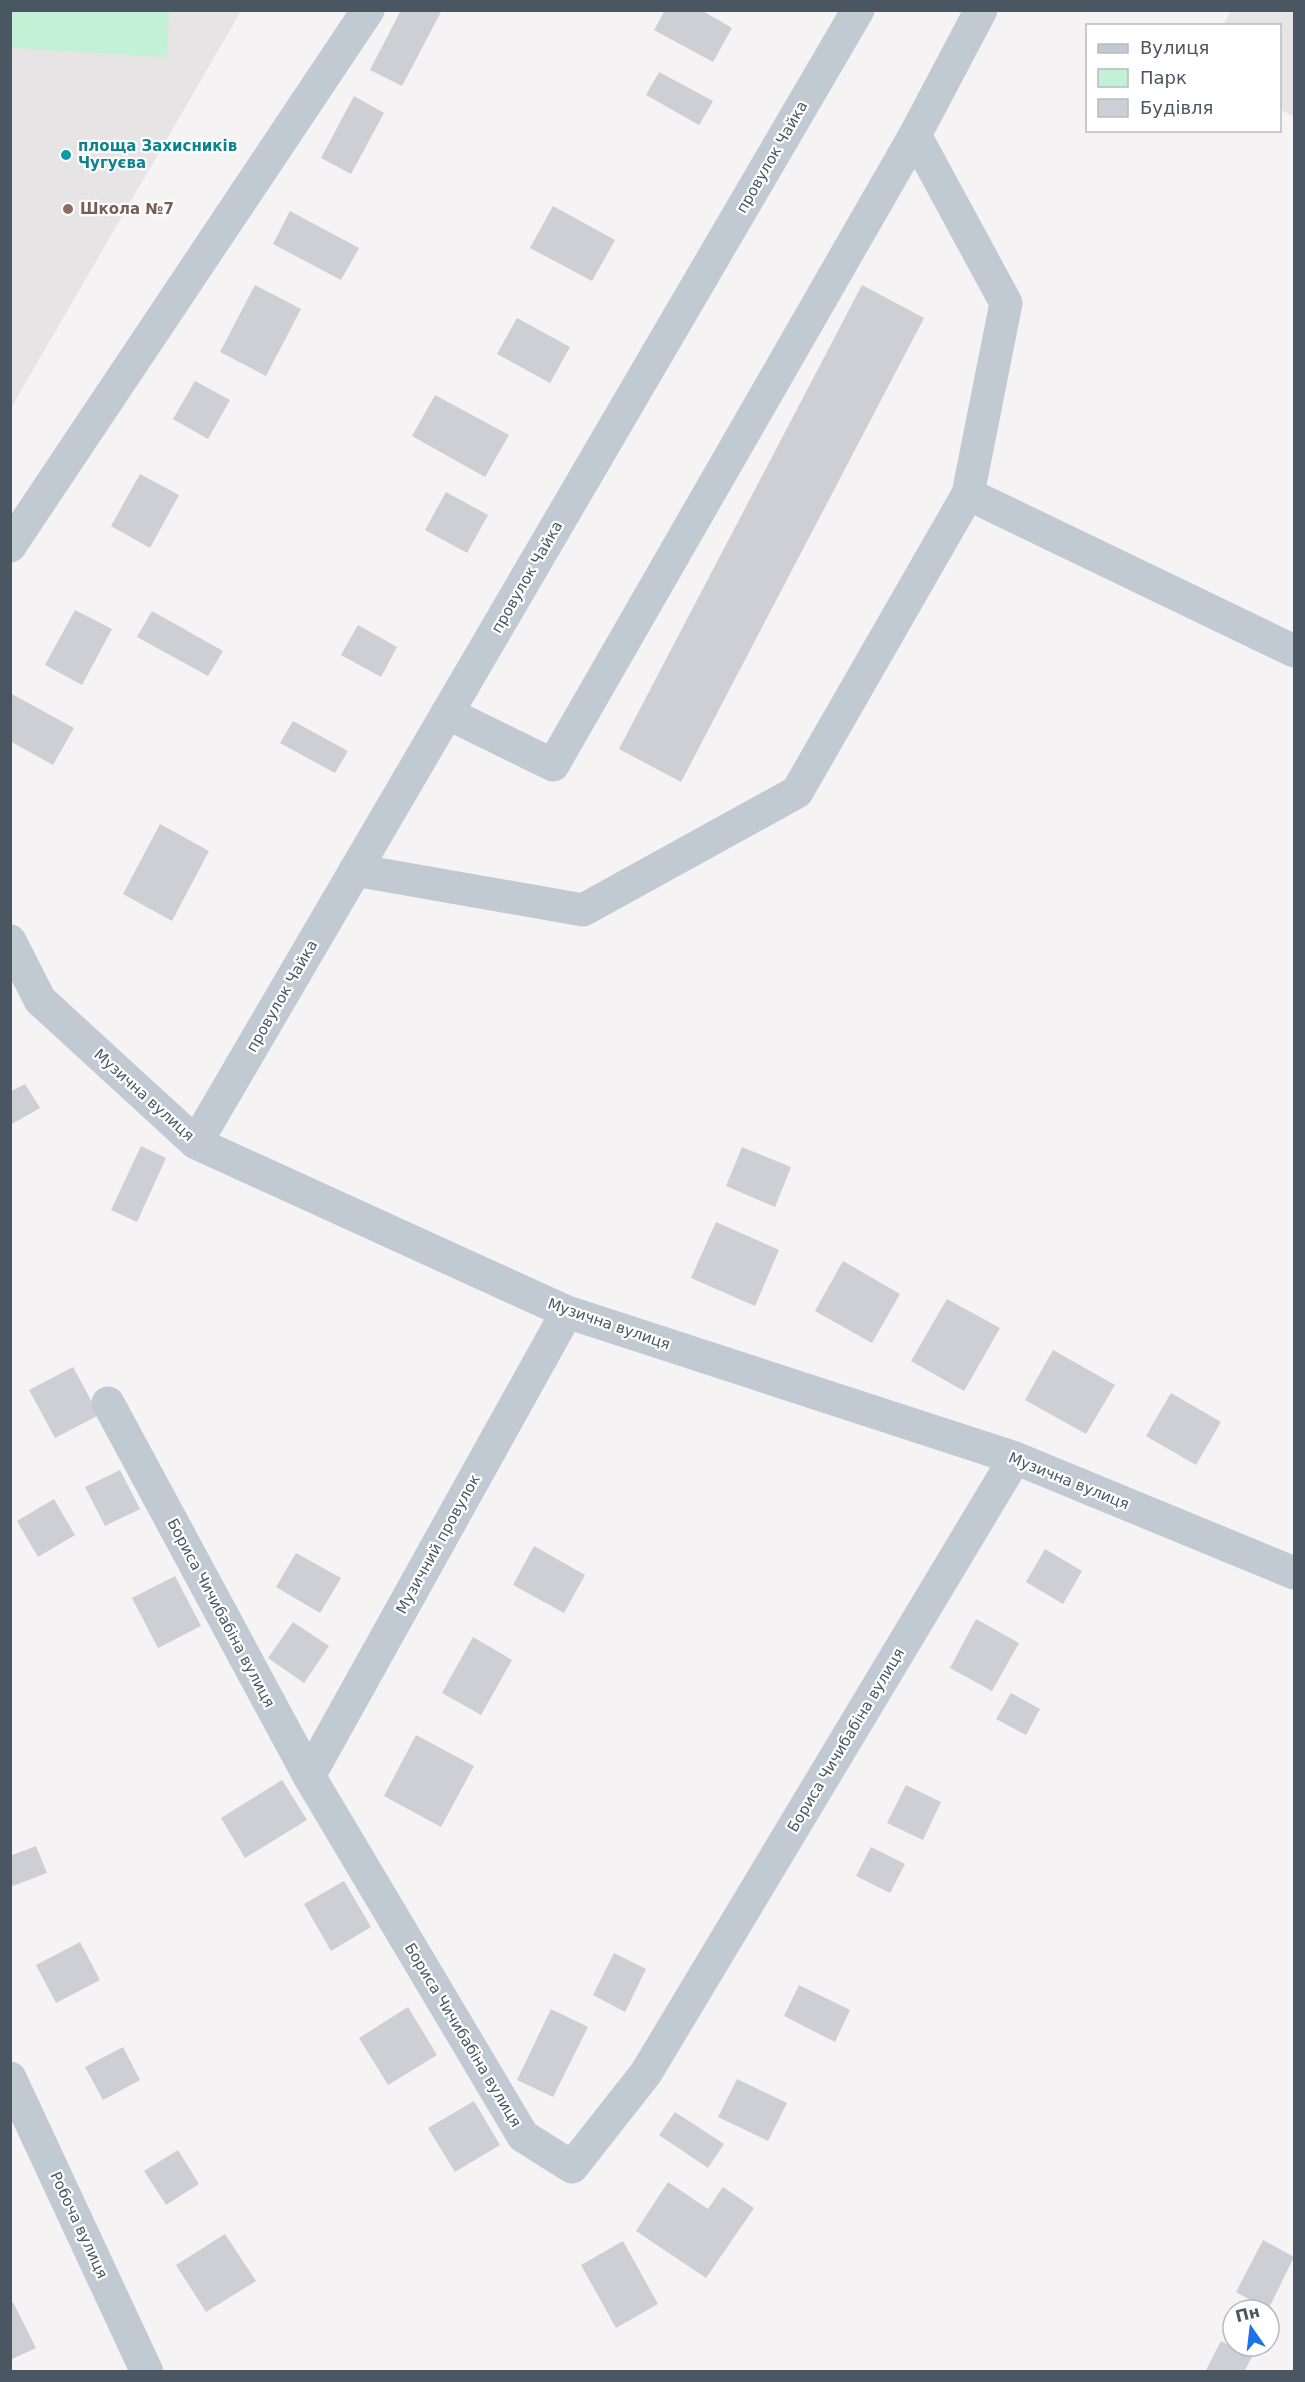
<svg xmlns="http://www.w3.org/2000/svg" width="1305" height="2382" viewBox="0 0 1305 2382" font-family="'DejaVu Sans',sans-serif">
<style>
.education{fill:#e6e4e5}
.green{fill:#c3f1d5}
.building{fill:#cdcfd5}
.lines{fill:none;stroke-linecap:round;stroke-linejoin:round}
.minor{stroke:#c1cad2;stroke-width:33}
.culture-dot{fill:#0f9aa8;stroke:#fff;stroke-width:2}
.education-dot{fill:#8d6e63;stroke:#fff;stroke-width:2}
.labels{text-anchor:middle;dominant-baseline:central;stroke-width:4.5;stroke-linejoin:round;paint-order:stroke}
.culture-label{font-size:15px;font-weight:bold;fill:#0d838f;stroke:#fff;text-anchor:start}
.street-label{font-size:15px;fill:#4a5661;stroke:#fff}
.education-label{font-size:15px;font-weight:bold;fill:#785e54;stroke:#fff;text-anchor:start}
</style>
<rect width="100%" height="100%" fill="#f5f3f3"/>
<path class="education" d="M11,11H241L11,408Z
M1231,11H1294V117L1280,109V26L1223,25Z"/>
<path class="green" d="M10,11H169L167,57L11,48Z"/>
<path class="building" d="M401,10H442L402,86L370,70Z
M665,10H701L732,28L713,62L654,30Z
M659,72L713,101L699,125L646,95Z
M354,96L384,113L351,174L321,158Z
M553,206L615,240L592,281L530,248Z
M290,211L359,248L341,280L273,244Z
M255,285L301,309L266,376L220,352Z
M862,285L924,318L681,782L619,749Z
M517,318L570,347L550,383L497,354Z
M195,381L230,400L208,439L173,419Z
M435,395L509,435L485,477L412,436Z
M140,474L179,495L150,548L111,526Z
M446,492L488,515L467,553L425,530Z
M75,610L112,629L82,685L45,665Z
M152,611L223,651L208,676L137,637Z
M358,625L397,647L381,677L341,655Z
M10,693L74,728L53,765L10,741Z
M293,721L348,751L335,773L280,743Z
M160,824L209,851L172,921L123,894Z
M25,1084L40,1108L10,1125V1092Z
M141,1146L166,1158L137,1222L111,1210Z
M742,1147L791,1167L775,1207L726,1186Z
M716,1222L779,1250L755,1306L691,1278Z
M843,1261L900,1294L872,1343L815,1311Z
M947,1299L1000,1328L964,1391L911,1361Z
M1053,1350L1115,1385L1086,1434L1025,1400Z
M73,1367L99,1415L55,1438L29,1390Z
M1171,1393L1221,1422L1196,1465L1146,1436Z
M120,1470L140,1509L105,1526L85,1487Z
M54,1499L75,1535L38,1557L17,1521Z
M534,1546L585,1575L564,1613L513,1585Z
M1045,1549L1082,1571L1063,1604L1026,1582Z
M296,1553L341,1578L320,1613L276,1587Z
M175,1576L201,1626L158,1648L132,1598Z
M976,1619L1019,1643L992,1691L950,1668Z
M293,1622L329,1646L304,1683L268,1658Z
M473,1637L512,1660L481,1715L442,1693Z
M1011,1693L1040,1709L1026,1735L996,1719Z
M416,1735L474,1766L441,1827L384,1796Z
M282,1780L307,1820L245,1858L221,1818Z
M906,1785L941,1802L923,1840L887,1823Z
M36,1846L47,1873L10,1887V1856Z
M871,1847L905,1864L890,1893L856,1876Z
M344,1881L371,1927L331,1951L304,1904Z
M80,1942L100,1980L56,2003L36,1965Z
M614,1953L646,1969L625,2012L593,1995Z
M799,1985L850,2010L835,2042L784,2016Z
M408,2007L437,2055L388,2085L359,2038Z
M551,2009L588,2027L553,2097L517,2080Z
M123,2047L140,2080L103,2100L85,2067Z
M737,2079L787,2103L768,2141L718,2117Z
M474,2101L500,2145L455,2172L428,2128Z
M675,2112L724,2144L708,2168L659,2135Z
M178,2150L199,2184L166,2205L144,2171Z
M668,2182L708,2209L723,2187L754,2208L706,2278L636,2231Z
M225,2234L256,2281L206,2312L176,2265Z
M1263,2240L1294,2257L1268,2310L1236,2292Z
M623,2241L658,2304L616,2328L581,2265Z
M13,2302L36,2348L10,2360V2304Z
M1221,2341L1252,2357L1244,2372H1205Z"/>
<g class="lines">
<path class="minor" d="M915,135L1006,303L968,494
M10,546L368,10
M447,713L553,765L915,135L981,10
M355,870L583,910L797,792L968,494L1294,651
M10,941L40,1000L196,1143L567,1312L1015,1458L1294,1573
M196,1143L858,10
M108,1403L309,1776L523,2136L572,2167L646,2073L1015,1458
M309,1776L567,1312
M10,2078L147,2372"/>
</g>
<circle class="culture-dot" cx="66" cy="155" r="6"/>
<circle class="education-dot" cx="68" cy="209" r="6"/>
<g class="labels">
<g class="culture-label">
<text x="78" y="146">площа Захисників<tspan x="78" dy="17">Чугуєва</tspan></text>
</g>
<g class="street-label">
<text transform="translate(772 157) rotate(-60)">провулок Чайка</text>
<text transform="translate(527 577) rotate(-60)">провулок Чайка</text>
<text transform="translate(282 996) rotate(-60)">провулок Чайка</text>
<text transform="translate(144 1095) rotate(42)">Музична вулиця</text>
<text transform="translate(609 1324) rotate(19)">Музична вулиця</text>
<text transform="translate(1069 1481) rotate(22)">Музична вулиця</text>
<text transform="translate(438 1544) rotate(-61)">Музичний провулок</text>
<text transform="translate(221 1613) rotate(62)">Бориса Чичибабіна вулиця</text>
<text transform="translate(846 1740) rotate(-59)">Бориса Чичибабіна вулиця</text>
<text transform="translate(463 2035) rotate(59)">Бориса Чичибабіна вулиця</text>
<text transform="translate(79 2225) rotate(65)">Робоча вулиця</text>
</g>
<g class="education-label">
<text x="80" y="209">Школа №7</text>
</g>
</g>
<rect width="1305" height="2382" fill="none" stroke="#4a5661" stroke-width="24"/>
<rect x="1086" y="24" width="195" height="108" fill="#ffffff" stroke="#b7bbc0" stroke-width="1.5"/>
<rect x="1098" y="44" width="30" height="9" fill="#c1cad2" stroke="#b7bbc0" stroke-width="1.5"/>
<text x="1140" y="54" font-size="18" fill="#4a5661">Вулиця</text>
<rect x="1098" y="69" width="30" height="18" fill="#c3f1d5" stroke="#b7bbc0" stroke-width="1.5"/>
<text x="1140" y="84" font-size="18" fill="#4a5661">Парк</text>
<rect x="1098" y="99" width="30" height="18" fill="#cdcfd5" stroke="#b7bbc0" stroke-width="1.5"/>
<text x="1140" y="114" font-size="18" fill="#4a5661">Будівля</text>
<g transform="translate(1251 2328) rotate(346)"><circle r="28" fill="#ffffff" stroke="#b7bbc0" stroke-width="1.5"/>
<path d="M0-4.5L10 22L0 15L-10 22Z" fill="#1a73e8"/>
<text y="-9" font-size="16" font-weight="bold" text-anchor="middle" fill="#4a5661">Пн</text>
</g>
</svg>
